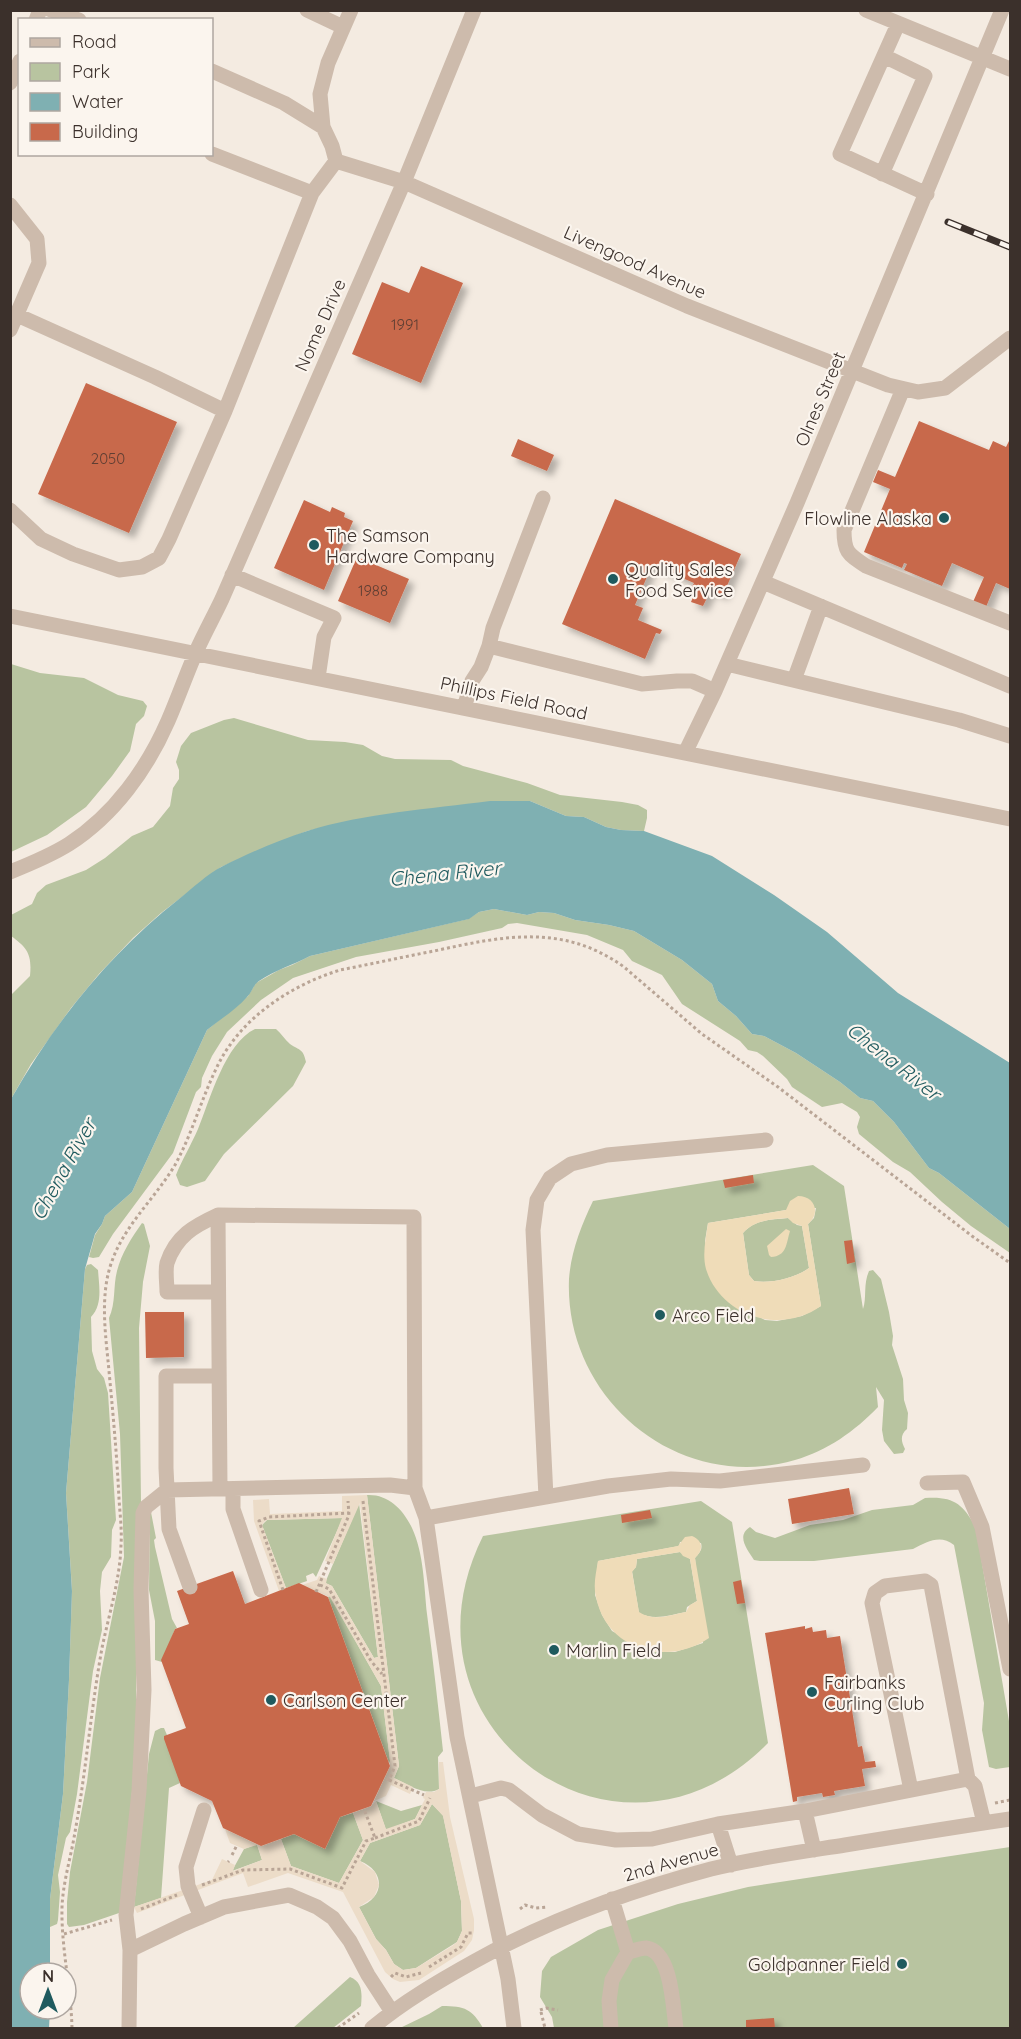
<svg xmlns="http://www.w3.org/2000/svg" width="1021" height="2039" viewBox="0 0 1021 2039" font-family="Quicksand,sans-serif">
<style>
.green{fill:#b8c4a0;fill-rule:evenodd}
.sand{fill:#efdcb8;fill-rule:evenodd}
.plaza{fill:#ecdcc8;fill-rule:evenodd}
.water{fill:#7fb0b2}
.building{fill:#c8694b;filter:url(#shadow)}
.lines{fill:none;stroke-linecap:round;stroke-linejoin:round}
.path{stroke:#b9a596;stroke-width:3;stroke-dasharray:3 3;stroke-linecap:butt}
.minor{stroke:#cdbbac;stroke-width:15}
.rail-casing{stroke:#3b302b;stroke-width:7}
.rail{stroke:#fbf5ee;stroke-width:4.5;stroke-dasharray:14;stroke-linecap:butt}
.poi-dot{fill:#1f5a5e;stroke:#fbf5ee;stroke-width:2}
.labels{text-anchor:middle;dominant-baseline:central;stroke-width:4.5;stroke-linejoin:round;paint-order:stroke}
.number-label{font-size:15px;fill:#5e3e33}
.street-label{font-size:18px;fill:#3b302b;stroke:#fbf5ee}
.poi-label{font-size:18px;fill:#3b302b;stroke:#fbf5ee;text-anchor:start}
.water-label{font-size:20px;font-style:italic;fill:#1f5a5e;stroke:#fbf5ee}
</style>
<defs>
<filter id="shadow"><feDropShadow dx="5.5" dy="5.5" stdDeviation="3" flood-color="#0004"/></filter>
</defs>
<rect width="100%" height="100%" fill="#f4ebe1"/>
<path class="green" d="M11,664L40,673L84,678L118,695L143,701L147,706L144,716L136,724L130,751L112,776L86,807L47,835L11,852Z
M234,718L308,740L345,742L363,745L382,756L395,759L451,760L463,766L527,783L560,795L622,802L638,805L647,810V818L644,831L621,830L606,827L584,817L566,816L530,801L440,808L357,820L307,831L260,850L221,867L161,913L133,938L99,974L71,1008L31,1064L11,1099V995L30,976C32,955 28,948 11,936V915L32,904L37,893L46,885L86,870L105,858L132,836L153,827L170,806L173,788L179,779V770L176,762L181,746L191,733L224,720Z
M494,909L527,915L539,912L554,913L575,920L609,925L634,931L682,960L712,984L718,1001L736,1016L752,1034L764,1036L796,1053L840,1082L860,1098L873,1101L894,1122L929,1168L939,1173L1010,1229V1253L971,1226L942,1202L910,1172L893,1162L859,1134L857,1127L860,1117L857,1112L842,1103L822,1107L792,1087L787,1079L763,1056L757,1052L748,1050L740,1041L682,1004L662,975L632,961L623,950L587,935L517,923L508,924L502,928L439,942L356,957L293,978L261,1000L227,1032L212,1056L202,1078L201,1087L196,1092L173,1153L113,1234L99,1257L93,1258L89,1257L95,1235L102,1224L105,1216L132,1192L207,1030L248,996L256,983L279,970L292,965L310,956L468,919L479,912Z
M255,1029H276C281,1033 285,1040 290,1044C300,1051 303,1048 306,1062L293,1086L224,1154L205,1181L187,1187L180,1185L176,1175C182,1160 191,1145 198,1129C210,1100 225,1043 255,1029Z
M813,1165L844,1186L863,1309C867,1298 863,1284 869,1271L873,1270L881,1279L889,1312L893,1336L892,1345L903,1379L904,1400L908,1413L907,1429C900,1435 901,1441 905,1449L903,1453L894,1454L884,1441L882,1430L884,1400L876,1387L878,1407C855,1431 827,1451 795,1460C678,1494 564,1399 569,1279C571,1252 581,1226 593,1201ZM816,1208L814,1218L808,1224L821,1306L802,1316L777,1321L765,1320L726,1299L711,1280L705,1241L708,1223L786,1210Z
M788,1218L797,1225L802,1226L809,1268C796,1278 770,1284 754,1281L749,1275L743,1233C755,1219 771,1220 788,1218Z
M142,1223L144,1224L150,1246L143,1282L139,1328L141,1504L136,1598V1744L122,1912L84,1925L69,1927L67,1924V1902L70,1872L87,1782L100,1678L124,1557L120,1434L109,1318C116,1303 113,1286 117,1271C121,1254 132,1237 142,1223Z
M91,1264L98,1270C99,1286 103,1305 91,1317L92,1351L97,1369L104,1378L108,1393L116,1520L112,1530L111,1557L102,1572L100,1591L102,1630L93,1671L77,1794L70,1832L66,1838L58,1875L60,1892L58,1920L57,1924L50,1927V1899L63,1794L69,1680L72,1590L66,1493L85,1269L87,1265Z
M367,1495C388,1494 403,1509 412,1528C424,1554 424,1586 427,1614C433,1660 438,1705 443,1751L438,1757L439,1789C425,1797 407,1784 394,1778L399,1766Z
M925,1498C954,1496 963,1504 976,1528L1010,1727V1767L996,1769L989,1767L982,1730L984,1703L954,1545C940,1534 927,1542 913,1549L814,1561H760L754,1560C747,1549 736,1536 750,1527L756,1532L775,1538L810,1525L843,1520L872,1510L913,1505Z
M701,1501L732,1522L768,1743C618,1896 387,1728 483,1536ZM680,1542L701,1543C703,1550 699,1553 695,1558L703,1643L675,1652H651L612,1631L602,1615L595,1595L598,1561L679,1546Z
M359,1503L378,1657L374,1658L332,1586L325,1583Z
M150,1507L156,1538L154,1540L155,1547L172,1619L177,1628L175,1629L162,1662L155,1660V1621L149,1590Z
M343,1518L316,1577L313,1573L306,1576L307,1581L286,1588L262,1525L267,1520Z
M680,1552L690,1559L697,1601L687,1607L686,1612C670,1615 654,1621 639,1613L632,1571L636,1567L637,1559Z
M330,1596L381,1686L390,1761L389,1763L328,1597Z
M161,1728H164L167,1735L180,1783L169,1788L161,1898L134,1907L149,1754L155,1731Z
M376,1801L401,1811L422,1805L415,1819L386,1830Z
M432,1804L443,1815L461,1901L462,1931L457,1942L441,1952L416,1968L403,1970L394,1964L386,1950L376,1939L359,1907C385,1898 386,1871 360,1861L370,1843L420,1825Z
M353,1813L363,1840L339,1883L291,1866L281,1839L294,1834L325,1849L340,1817Z
M257,1844L262,1860L232,1871L244,1849Z
M1010,1847V2028H554L552,2017L540,1997L542,1971L551,1957L598,1930L678,1904L748,1887Z
M350,1977C363,1982 362,1994 361,2006L333,2028H293Z
M442,2006C465,2006 472,2009 483,2028H400L429,2014Z"/>
<path class="sand" d="M798,1196C815,1196 821,1213 808,1224L821,1306C781,1335 721,1317 706,1269C702,1254 706,1238 708,1223L786,1210L790,1201ZM788,1218L793,1223L802,1226L809,1268C796,1278 770,1284 754,1281L749,1275L743,1233C754,1220 772,1219 788,1218Z
M786,1229L790,1231C786,1244 787,1256 771,1257L769,1255L767,1246Z
M692,1536C704,1541 703,1551 695,1558L709,1638C668,1667 606,1650 596,1597C593,1585 596,1573 598,1561L678,1546L685,1537ZM680,1552L683,1556L690,1559L697,1601L690,1605L686,1612C670,1615 654,1622 639,1612L632,1572L636,1567L637,1559Z"/>
<path class="plaza" d="M367,1495L399,1766L394,1778L413,1787L410,1794L391,1785L386,1796L374,1801L390,1766V1761L381,1686L330,1597L302,1585L317,1580L319,1576L327,1579L326,1583L332,1586L374,1658L378,1657L360,1503L333,1564L325,1561L342,1518L267,1520L264,1522L262,1525L286,1588L279,1591L254,1521L253,1500L269,1499L270,1514L342,1511V1496Z
M439,1762H443L450,1817L474,1919V1930L472,1940L464,1951L419,1980L400,1982L393,1979L385,1972L343,1892L288,1873L248,1887L243,1873L137,1913L134,1907L212,1880L222,1859L235,1865L233,1871L262,1860L257,1845L244,1849L230,1843L225,1829L261,1846L281,1839L291,1866L339,1883L363,1840L353,1813L371,1806L376,1801L386,1829L415,1819L425,1799L423,1798L426,1792H434L439,1789ZM432,1804L443,1816L461,1901L462,1931L457,1942L452,1946L416,1968L403,1970L394,1964L386,1950L376,1939L359,1907L374,1897L379,1885L375,1872L360,1861L370,1843L420,1825Z"/>
<path class="water" d="M490,801H530L566,816L584,817L606,827L621,830L644,831L712,856L774,895L827,932L898,993L1010,1063V1229L939,1173L929,1168L894,1122L873,1101L860,1098L840,1082L796,1053L764,1036L752,1034L736,1016L718,1001L712,984L682,960L634,931L609,925L575,920L554,913L539,912L527,915L494,909L479,912L469,919L310,956C293,965 275,970 259,981C253,985 252,992 247,997C236,1010 220,1019 207,1030L132,1192L105,1216L102,1224L95,1234L85,1269L66,1493L72,1591L69,1680L63,1794L50,1899V1973H30V2009H50L49,2028H11V1099C54,1023 110,953 179,899C193,888 207,874 223,866C249,853 279,840 307,831C366,813 429,809 490,801Z"/>
<path class="building" d="M421,266L463,283L421,383L352,354L382,282L409,293Z
M86,383L177,422L129,533L38,494Z
M919,421L989,450L993,441L1006,447L1009,441L1010,442V589L996,583L986,607L973,602L984,577L952,563L942,586L904,570L907,564L904,563L902,568L864,552L890,489L873,482L878,470L895,477Z
M518,439L554,455L547,471L511,456Z
M615,499L741,554L723,595L711,590L703,606L691,602L696,590L691,589L694,583L652,565L635,605L643,608L638,620L662,630L660,634L656,633L645,659L562,624Z
M304,500L330,512L332,507L345,513L344,517L353,521L324,590L274,568Z
M357,557L409,579L390,623L338,601Z
M753,1175L754,1183L725,1188L723,1180Z
M852,1240L855,1262L847,1264L844,1241Z
M145,1312H184V1357L146,1358Z
M849,1488L854,1514L792,1524L788,1499Z
M650,1510L652,1518L622,1523L621,1515Z
M233,1571L245,1604L299,1583L328,1597L390,1766L371,1806L340,1817L325,1849L294,1834L261,1846L223,1828L212,1801L181,1786L164,1739V1736L186,1728L161,1660L175,1629L189,1624L177,1591Z
M741,1580L745,1603L737,1604L733,1582Z
M805,1626V1629L812,1627L813,1632L826,1630L827,1638L840,1636L858,1747L862,1746L865,1762L875,1761L876,1767L862,1769L865,1786L834,1791L835,1795L823,1797L822,1793L797,1797V1801L793,1802L765,1633Z
M774,2018L775,2028H746V2020Z"/>
<g class="lines">
<path class="path" d="M363,1501L395,1766L389,1780L385,1777
M320,1585L329,1589L371,1661L382,1674
M283,1590L259,1521L269,1517L349,1513
M316,1592L349,1515L348,1501
M389,1780L424,1795
M995,1803L1010,1800
M375,1838L419,1821L430,1798
M232,1855L237,1845
M228,1862L229,1861
M628,1876L653,1868
M202,1885L243,1870L290,1869L342,1888L366,1841L375,1838L364,1809
M141,1909L177,1895
M520,1909L525,1905L536,1908L547,1907
M64,1934L112,1920
M429,1967L461,1947L468,1933H474
M391,1977L395,1973L406,1977L421,1973
M540,2010L546,2008L558,2010
M541,2012L545,2028
M72,2028C71,1988 61,1947 62,1907C63,1882 71,1857 75,1832C86,1771 91,1709 102,1648C109,1614 120,1580 121,1545C122,1530 120,1514 119,1499C117,1456 113,1414 109,1371C106,1338 100,1300 110,1267C122,1227 154,1200 175,1165C192,1134 201,1100 216,1069C239,1019 289,986 340,970C371,964 403,957 434,951C503,936 563,923 624,967L702,1034L778,1087L972,1236L1010,1263
M338,2028L359,2013"/>
<path class="minor" d="M51,10L79,20
M307,10L343,27
M866,10L1010,69
M36,20L40,10
M898,24L840,154L927,194
M212,71L284,103L323,127
M10,83L20,61
M212,154L312,193
M336,161L404,182L687,306L888,385L918,392L945,388L1010,338
M882,174L925,76L884,56
M10,205L37,239L39,263L10,330
M17,315L155,377L225,411
M903,389L844,530C844,552 848,554 866,566L1010,623
M10,510L41,539L73,554L119,570L142,567L159,558L169,539L225,411L312,193L336,161L332,146L323,127L320,94L328,63L351,10
M232,575L334,618L324,637L318,678
M763,582L1010,686
M10,616L1010,819
M489,646L493,628L543,498
M727,664L959,720L1010,736
M794,680L821,606
M464,708L472,681L481,667L489,646L642,684L677,681H692L715,691
M685,753L715,691L797,503L1002,10
M10,872C30,864 50,856 69,844C114,815 147,769 168,721C178,698 186,675 196,652C204,634 214,616 222,599L404,182L474,10
M218,1215L220,1489
M218,1292H167C167,1283 165,1271 167,1263C176,1236 194,1226 218,1215L414,1217L415,1488
M927,1483L963,1482L982,1527L1010,1669
M233,1489V1509L261,1590
M546,1497L533,1230L537,1200L550,1178L571,1164L607,1155L766,1140
M426,1518L608,1486L671,1479L720,1481L863,1465
M190,1587L169,1529L166,1468V1376H219
M911,1790L872,1603L875,1593L885,1586L925,1581L931,1585L968,1779
M471,1796L501,1788L509,1790L542,1815L578,1834L616,1840L652,1839L718,1824L805,1811L968,1779L975,1786L984,1823
M805,1811L814,1850
M718,1824L731,1865
M201,1917L188,1886L186,1867L204,1810
M130,1950L126,1915L139,1791L144,1690L141,1590L143,1513L146,1507L167,1490L390,1485L415,1488L426,1518L457,1737L508,1979L514,2028
M628,1952C633,1951 641,1948 646,1948C672,1951 673,2009 676,2028
M129,2028L130,1950L184,1924L224,1907L289,1895L317,1907L333,1918L350,1941L368,1975L392,2012
M372,2028C403,2002 439,1981 475,1961C549,1920 628,1891 711,1869C755,1858 800,1852 845,1845C900,1836 955,1827 1010,1819
M611,2028L609,2001L612,1980L628,1952L612,1899"/>
<g class="rail-casing">
<path id="rail" d="M948,222L1010,247"/>
</g>
<use href="#rail" class="rail"/>
</g>
<g class="poi-dot">
<circle cx="944" cy="518" r="6"/>
<circle cx="314" cy="545" r="6"/>
<circle cx="613" cy="579" r="6"/>
<circle cx="660" cy="1315" r="6"/>
<circle cx="554" cy="1650" r="6"/>
<circle cx="812" cy="1692" r="6"/>
<circle cx="271" cy="1700" r="6"/>
<circle cx="902" cy="1964" r="6"/>
</g>
<g class="labels">
<g class="number-label">
<text x="405" y="324">1991</text>
<text x="108" y="458">2050</text>
<text x="373" y="590">1988</text>
</g>
<g class="street-label">
<text transform="translate(635 262) rotate(24)">Livengood Avenue</text>
<text transform="translate(320 325) rotate(-66)">Nome Drive</text>
<text transform="translate(820 399) rotate(-67)">Olnes Street</text>
<text transform="translate(514 698) rotate(12)">Phillips Field Road</text>
<text transform="translate(671 1862) rotate(-16)">2nd Avenue</text>
</g>
<g class="poi-label">
<text x="932" y="518" text-anchor="end">Flowline Alaska</text>
<text x="326" y="535">The Samson<tspan x="326" dy="21">Hardware Company</tspan></text>
<text x="625" y="569">Quality Sales<tspan x="625" dy="21">Food Service</tspan></text>
<text x="672" y="1315">Arco Field</text>
<text x="566" y="1650">Marlin Field</text>
<text x="824" y="1682">Fairbanks<tspan x="824" dy="21">Curling Club</tspan></text>
<text x="283" y="1700">Carlson Center</text>
<text x="890" y="1964" text-anchor="end">Goldpanner Field</text>
</g>
<g class="water-label">
<text transform="translate(445 873) rotate(-6)">Chena River</text>
<text transform="translate(894 1061) rotate(38)">Chena River</text>
<text transform="translate(63 1169) rotate(-61)">Chena River</text>
</g>
</g>
<rect width="1021" height="2039" fill="none" stroke="#3b302b" stroke-width="24"/>
<rect x="18" y="18" width="195" height="138" fill="#fbf5ee" stroke="#aea6a0" stroke-width="1.5"/>
<rect x="30" y="38" width="30" height="9" fill="#cdbbac" stroke="#aea6a0" stroke-width="1.5"/>
<text x="72" y="48" font-size="18" fill="#3b302b">Road</text>
<rect x="30" y="63" width="30" height="18" fill="#b8c4a0" stroke="#aea6a0" stroke-width="1.5"/>
<text x="72" y="78" font-size="18" fill="#3b302b">Park</text>
<rect x="30" y="93" width="30" height="18" fill="#7fb0b2" stroke="#aea6a0" stroke-width="1.5"/>
<text x="72" y="108" font-size="18" fill="#3b302b">Water</text>
<rect x="30" y="123" width="30" height="18" fill="#c8694b" stroke="#aea6a0" stroke-width="1.5"/>
<text x="72" y="138" font-size="18" fill="#3b302b">Building</text>
<g transform="translate(48 1991)"><circle r="28" fill="#fbf5ee" stroke="#aea6a0" stroke-width="1.5"/>
<path d="M0-4.5L10 22L0 15L-10 22Z" fill="#1f5a5e"/>
<text y="-9" font-size="16" font-weight="bold" text-anchor="middle" fill="#3b302b">N</text>
</g>
</svg>
